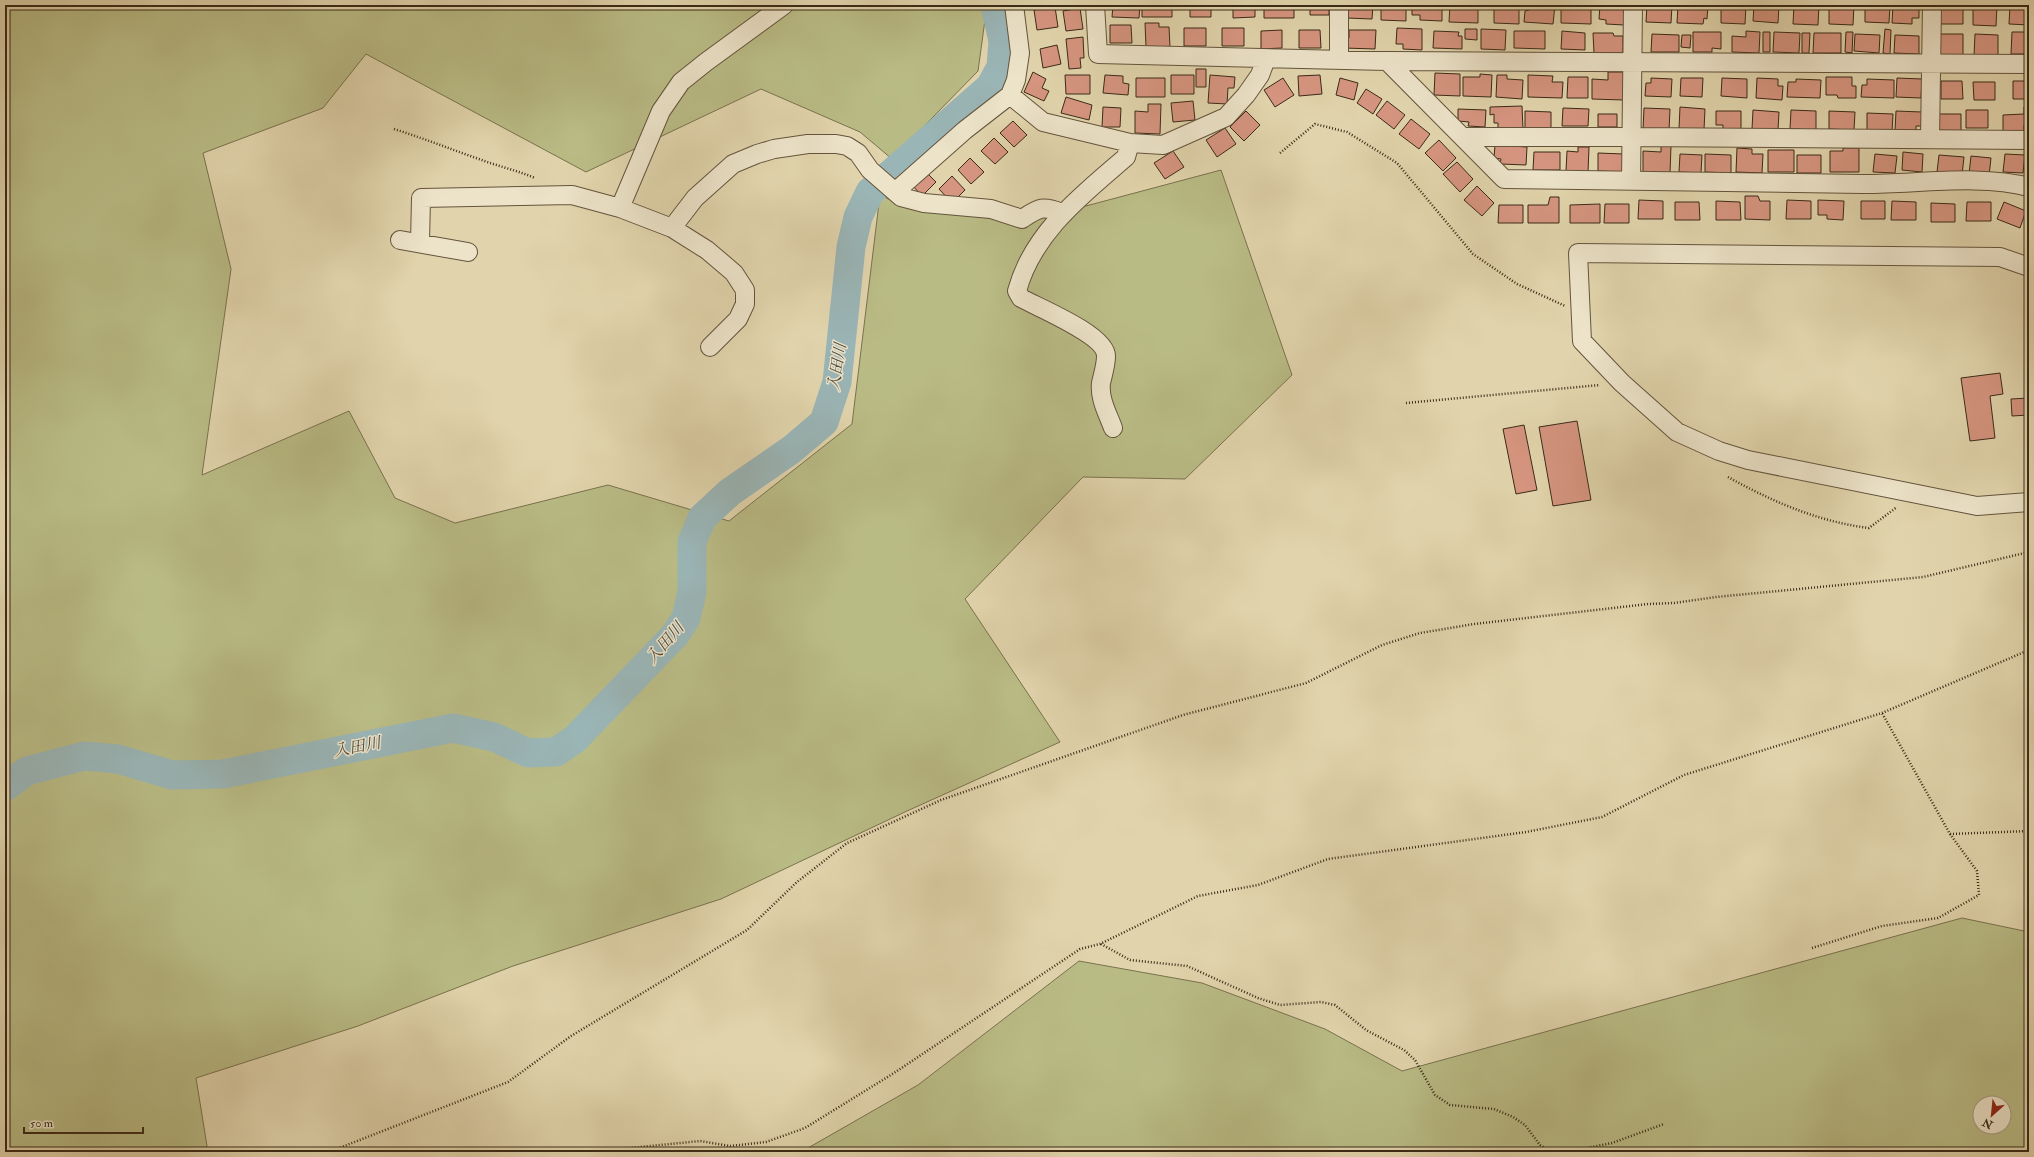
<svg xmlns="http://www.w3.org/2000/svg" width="2034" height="1157" viewBox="0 0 2034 1157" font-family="'IM FELL Double Pica','Noto Serif JP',serif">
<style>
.green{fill:#b9bb85;stroke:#7a724e;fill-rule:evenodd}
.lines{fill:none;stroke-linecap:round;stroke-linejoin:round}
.river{stroke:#9ab5b6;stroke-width:29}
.building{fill:#d69580;stroke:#3b2a17}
.street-casing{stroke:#64543c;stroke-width:20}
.path{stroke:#3b2a17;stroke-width:2.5;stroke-dasharray:1 2;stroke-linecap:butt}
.street{stroke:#ece3c9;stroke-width:18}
.labels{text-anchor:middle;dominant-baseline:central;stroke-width:3;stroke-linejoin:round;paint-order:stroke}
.water-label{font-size:16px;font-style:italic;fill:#534d3f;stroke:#ece3c9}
</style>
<rect width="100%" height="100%" fill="#e1d4ac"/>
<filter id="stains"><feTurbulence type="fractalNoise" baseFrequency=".005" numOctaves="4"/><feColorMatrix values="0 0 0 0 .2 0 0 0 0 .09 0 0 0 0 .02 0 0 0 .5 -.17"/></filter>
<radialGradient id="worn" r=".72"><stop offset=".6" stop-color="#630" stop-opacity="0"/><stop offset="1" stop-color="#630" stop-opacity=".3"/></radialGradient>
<path class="green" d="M5,5H987L978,71L892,159L860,132L761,89L586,172L366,54L323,108L203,153L231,269L202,475L349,411L395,498L455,523L608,485L729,521L852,424L880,195L901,205L1022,223L1221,170L1292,375L1185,479L1083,477L965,599L1060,742L907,811L721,899L513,966L358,1026L196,1078L208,1152H5Z
M1962,918L2029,932V1152H801L918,1085L1079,961L1202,983L1325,1029L1402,1071ZM1980,1103H2004V1127H1980Z"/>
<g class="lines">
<path class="river" d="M5,787L27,771L84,756L118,759L172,775L223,774L453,728L494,737L528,753L556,752L575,739L675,635L686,618L692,592V542L702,518L730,492L791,450L824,422L837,382L851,247L858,217L870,192L990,87L1001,67L1003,41L995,5"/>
</g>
<path class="building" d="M1113,5H1140L1139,18L1112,17Z
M1142,5H1172V17H1142Z
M1190,5H1211V17H1190Z
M1233,5H1255V17L1233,18Z
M1264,5H1294V18H1264Z
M1310,5H1329V15H1310Z
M1348,5H1373L1372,19L1347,18Z
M1381,5H1406V21L1381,20Z
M1412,5H1442V21L1420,20V15H1412Z
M1450,5H1478V23L1449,22Z
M1494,5H1519V24L1494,23Z
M1529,5H1555L1553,24L1524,22L1525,11L1529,10Z
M1561,5H1591V24L1561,23Z
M1600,5H1624V25L1606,24V20L1599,19Z
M1647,5H1672L1671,23L1646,22Z
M1678,5H1708L1707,19L1704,18L1703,24L1677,23Z
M1721,5H1746L1745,24L1721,23Z
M1754,5H1779L1778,23L1753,21Z
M1794,5H1819L1818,25L1793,24Z
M1829,5H1854L1853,25L1829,24Z
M1865,5H1890L1889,23L1865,22Z
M1893,5H1919V18H1912V24L1892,23Z
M1939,5H1963V24H1939Z
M1973,5H1997L1996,26L1973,25Z
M2010,5H2029V25L2009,24Z
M1055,7L1058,27L1037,30L1034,10Z
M1080,8L1083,29L1066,31L1063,11Z
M1145,23H1159V27H1169L1170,47H1146Z
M1110,25H1131L1132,43H1110Z
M1184,28H1206V46H1184Z
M1222,28H1244V46H1222Z
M1397,28L1422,29V50L1403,49V44H1396Z
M1465,29H1477V40L1465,39Z
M1481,29L1506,30L1505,50L1481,49Z
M1885,29L1891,30L1890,54L1883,53Z
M1282,30V48L1261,49V31Z
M1299,30H1320L1321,48H1299Z
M1349,30H1376L1375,49L1344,48V39L1349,38Z
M1434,31L1459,32L1458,36H1462V49L1433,48Z
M1514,31H1545V49L1514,48Z
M1562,31L1585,33V50L1561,49Z
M1746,31L1760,32L1759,53L1732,52V36L1746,37Z
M1693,32H1721V49L1712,48V52H1693Z
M1763,32H1770V52H1763Z
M1774,32L1800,33L1799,53L1773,52Z
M1846,32H1853L1852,53L1845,52Z
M2012,32H2029V54H2011Z
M1593,33H1613L1614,36H1623V53H1594Z
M1802,33H1810L1809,53H1802Z
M1814,33H1841V53H1813Z
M1652,34L1679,35V52H1651Z
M1855,34L1880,35L1879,53L1854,51Z
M1940,34H1963V56L1940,55Z
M1975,34L1998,35V56H1974Z
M1682,35H1691L1690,48L1681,47Z
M1895,35L1919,36V54L1894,53Z
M1083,37L1084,58H1080L1081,68L1069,69L1066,39Z
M1057,45L1061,64L1043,68L1040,49Z
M1196,69H1206V87H1196Z
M1033,72L1046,79L1042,88L1049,91L1044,101L1024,92Z
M1608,72H1625L1624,100L1592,99V79L1608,80Z
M1435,73L1460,74V96L1434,95Z
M1480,74L1492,75L1491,97L1463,96V77H1480Z
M1065,75H1090V94H1066Z
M1105,75L1123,76V83L1129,84L1128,95L1103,93Z
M1171,75H1194V94H1171Z
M1210,75L1235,77L1234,88H1228L1227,104L1208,103Z
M1320,75L1322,94L1299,96L1298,76Z
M1497,75H1507V79L1523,80L1522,99L1496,97Z
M1528,75L1553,76L1552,82H1563L1562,98L1528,97Z
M1568,77H1588V98H1567Z
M1826,77H1852V86H1856V98H1838L1837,95H1826Z
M1136,78H1165V97H1136Z
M1283,78L1294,95L1275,107L1264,90Z
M1340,78L1358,83L1354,100L1336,95Z
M1651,78L1672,79L1671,97L1645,96L1646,83H1651Z
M1681,78H1703L1702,97L1680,96Z
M1722,78L1747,79V98L1721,96Z
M1757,78L1778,79V86H1783L1782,100L1756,98Z
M1897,78L1922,79L1921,98L1896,97Z
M1796,79L1821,80L1820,98L1787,97L1788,82H1796Z
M1867,79L1894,80V98L1861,97L1862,85H1867Z
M1941,81H1962L1963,99H1941Z
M2013,81H2029V99H2013Z
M1973,82H1995V100H1974Z
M1366,89L1382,99L1373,114L1357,103Z
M1066,97L1092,105L1089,120L1061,113Z
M1193,101L1195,120L1173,122L1171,103Z
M1387,101L1405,115L1394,129L1376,115Z
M1148,104H1161L1160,134L1135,133V111L1148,112Z
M1522,106L1523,129L1498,130V123H1494V114L1490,115V107Z
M1103,107L1121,108L1120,127H1102Z
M1680,107L1705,109L1704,130L1679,129Z
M2024,107H2029V125H2024V133H2003V115L2024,114Z
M1563,108L1589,109L1588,126H1562Z
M1644,108L1670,109L1669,131L1643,130Z
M1458,109L1486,110L1485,127L1468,126L1469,122L1458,121Z
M1753,110L1779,112L1778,130L1752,129Z
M1791,110L1816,111V130L1790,129Z
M1966,110H1988V128H1966Z
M1246,111L1260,125L1244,141L1230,127Z
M1525,111L1551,112V129H1525Z
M1716,111H1741V130H1723V125H1716Z
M1829,111L1855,112L1854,130L1829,129Z
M1896,111L1922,112V126H1916V132L1895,131Z
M1867,113L1893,114L1892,132L1867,131Z
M1598,114H1617V127H1598Z
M1939,114H1961V131H1939Z
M1411,119L1430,134L1419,149L1399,134Z
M1013,121L1027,135L1014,147L1000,133Z
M1225,128L1236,144L1217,157L1206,140Z
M994,138L1008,152L995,164L981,151Z
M1439,140L1456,158L1443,171L1425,153Z
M1495,145L1527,147L1526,165L1500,164L1501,159L1494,158Z
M1661,145L1671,146L1670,173H1643V151L1661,152Z
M1578,147H1589L1588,172L1566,171L1567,151L1578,152Z
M1737,148L1752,149V154H1763L1762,173L1736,172Z
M1843,148H1859V172H1830V151H1843Z
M1768,150H1794V172H1768Z
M1173,151L1184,167L1165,179L1154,163Z
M1534,152H1560V170H1533Z
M1903,152L1923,154L1922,172L1902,170Z
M1598,153L1624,154V172L1598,171Z
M1680,154L1702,155L1701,173L1679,172Z
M1705,154L1731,155V173L1705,172Z
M1875,154L1897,156L1895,173L1873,172Z
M2005,154L2025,155L2023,173L2003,172Z
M1797,155H1821V173H1797Z
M1939,155L1964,157L1962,175L1937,172Z
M1971,156L1991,158L1989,176L1969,174Z
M970,158L984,172L971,184L958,170Z
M1457,162L1473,179L1460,192L1443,174Z
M926,172L936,182L922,196L912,185Z
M952,176L965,190L952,203L939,189Z
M1477,186L1494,203L1482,216L1464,200Z
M1745,196H1758L1760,201H1770V220L1745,219Z
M1550,197H1559V223H1528V205H1548Z
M1639,200L1663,201V219H1638Z
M1787,200L1811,201V219H1786Z
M1818,200L1844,201L1843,220L1827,219V215H1818Z
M1716,201L1740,202L1741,220H1716Z
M1861,201H1885V219H1861Z
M1892,201L1916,202V220H1891Z
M1675,202H1699L1700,220H1675Z
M1967,202H1991V221H1966Z
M2004,202L2026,211L2020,228L1997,219Z
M1931,203L1955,204V222H1931Z
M1600,204V223H1570V205Z
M1605,204H1629V223H1604Z
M1499,205H1523V223H1498Z
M2000,373L2003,394L1990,396L1995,438L1970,441L1961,378Z
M2029,398V415L2012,416L2011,399Z
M1577,421L1591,500L1553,506L1539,427Z
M1524,425L1537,490L1516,494L1503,429Z"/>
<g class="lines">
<g class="street-casing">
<path id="street" d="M1095,5L1098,54L1387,61L2029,64
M1339,5V58
M1387,61L1504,179C1624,181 1745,183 1866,184C1917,184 1981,174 2029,187
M1010,95L1043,122L1130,143L1163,145L1226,117L1246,95L1260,75L1266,59
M1463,137H1632L2029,140
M1930,139L1932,5
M1631,181L1633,5
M896,191L965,130L1010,95L1016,80L1020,53L1014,5
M620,208L661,111L681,82L706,62L784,5
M672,228L695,198L733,164L757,154L774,149L808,144H836L847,146L858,153L870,170L901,197L924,203L991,209L1022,219C1039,208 1042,205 1062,213
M400,240L468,252
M420,242L421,198L572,195L620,208L672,228L707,250L734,273L745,290V304L738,319L710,347
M2029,267L2000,257L1578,253L1582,341L1622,383L1677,432L1719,451L1748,460L1977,506L2029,502
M1113,428C1108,414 1099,399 1101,383C1103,374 1106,365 1106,356C1106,335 1039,308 1021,298L1017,291C1033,232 1082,195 1126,157L1130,143"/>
</g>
<path class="path" d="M394,129C423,138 450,149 479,159C497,166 516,170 535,178
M1280,153L1315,124L1347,132L1397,163L1473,254L1517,284L1565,306
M1406,403L1600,385
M1728,477C1771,501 1819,522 1869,528L1897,507
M1950,834L2029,831
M1101,944L1130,960L1187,966L1258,998L1280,1005L1321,1002L1335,1005L1366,1030L1404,1050L1415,1060L1435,1095L1450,1105L1494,1109L1513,1117L1525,1125L1540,1145L1550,1151L1557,1152
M1812,948L1882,926L1938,918L1979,895L1977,871L1950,834L1882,713
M329,1152L508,1082L571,1036L747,930L797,882L847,843L941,800L1183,715L1306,683L1382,645L1420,633L1474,624L1648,604L1674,603L1716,597L1923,577L2029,552
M590,1152L700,1141L730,1146L766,1142L805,1128L894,1073L1080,949L1100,944L1198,896L1258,885L1328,859L1526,832L1602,817L1684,775L1882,713L2029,650
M1567,1152L1612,1143L1664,1124"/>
<use href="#street" class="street"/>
</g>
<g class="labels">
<g class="water-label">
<text transform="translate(837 367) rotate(-81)">入田川</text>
<text transform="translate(665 643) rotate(-49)">入田川</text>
<text transform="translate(357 747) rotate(-11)">入田川</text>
</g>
</g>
<rect width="2034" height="1157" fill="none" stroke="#e1d4ac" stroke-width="20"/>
<rect x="6" y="6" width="2022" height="1145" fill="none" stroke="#3b2a17" stroke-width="2"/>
<rect x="10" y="10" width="2014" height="1137" fill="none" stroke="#3b2a17"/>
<g transform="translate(1992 1115) rotate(207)"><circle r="19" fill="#ece3c9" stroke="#a59982"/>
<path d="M0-3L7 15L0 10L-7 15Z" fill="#8f2418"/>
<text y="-6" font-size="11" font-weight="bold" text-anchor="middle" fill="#3b2a17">N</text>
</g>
<path d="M24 1127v6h119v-6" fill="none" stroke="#3b2a17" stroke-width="2"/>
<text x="30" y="1127" font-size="12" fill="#3b2a17" stroke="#ece3c9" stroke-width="3" paint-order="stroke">50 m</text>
<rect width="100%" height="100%" filter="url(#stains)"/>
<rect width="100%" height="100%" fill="url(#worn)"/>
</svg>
